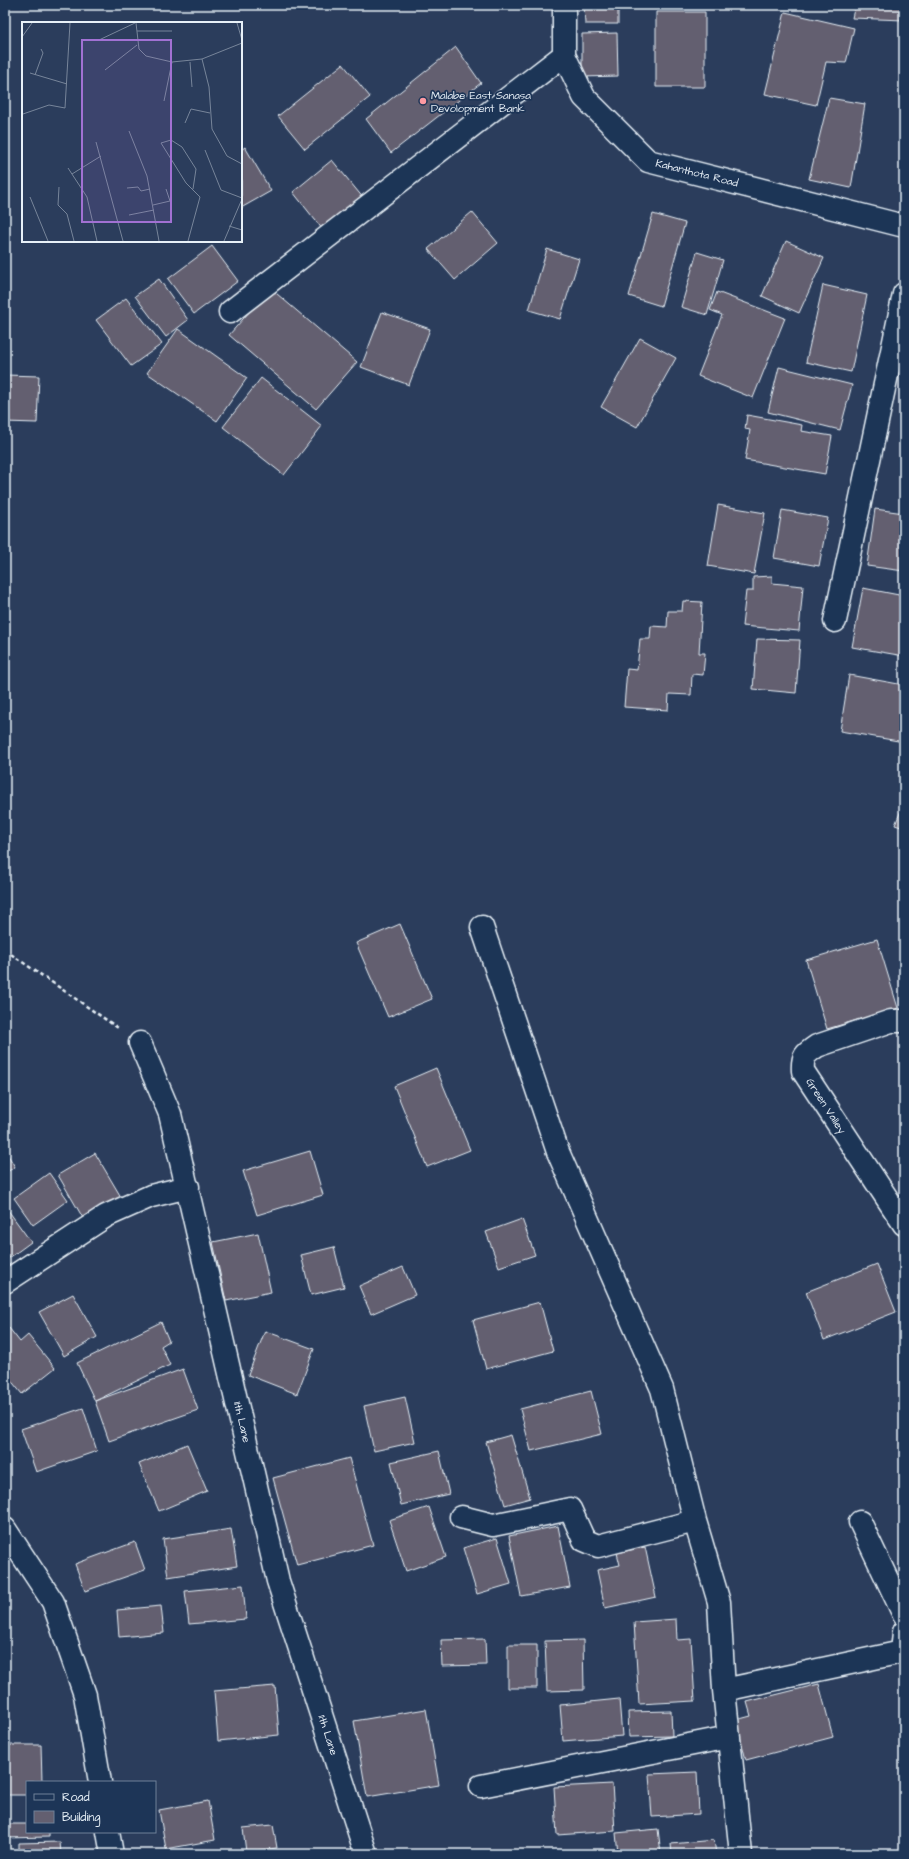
<svg xmlns="http://www.w3.org/2000/svg" width="909" height="1859" viewBox="0 0 909 1859" font-family="'Architects Daughter',sans-serif">
<style>
.building{fill:#635f70;stroke:#e8f1f8}
.lines{fill:none;stroke-linecap:round;stroke-linejoin:round}
.street-casing{stroke:#e8f1f8;stroke-width:25}
.secondary-casing{stroke:#e8f1f8;stroke-width:25}
.path{stroke:#e8f1f8;stroke-width:2.5;stroke-dasharray:4 3;stroke-linecap:butt}
.street{stroke:#1d3557;stroke-width:22}
.secondary{stroke:#1d3557;stroke-width:22}
.poi-dot{fill:#ff9aa2;stroke:#1d3557;stroke-width:1.5}
.labels{text-anchor:middle;dominant-baseline:central;stroke-width:3.5;stroke-linejoin:round;paint-order:stroke}
.poi-label{font-size:11px;fill:#e8f1f8;stroke:#1d3557;text-anchor:start}
.street-label{font-size:11px;fill:#e8f1f8;stroke:#1d3557}
.inset-road{fill:none;stroke:#77859a;stroke-width:1}
.view{fill:#a171d3;fill-opacity:0.15;stroke:#a171d3;stroke-width:2}
.inset-edge{fill:none;stroke:#e8f1f8;stroke-width:2}
</style>
<rect width="100%" height="100%" fill="#2b3d5c"/>
<filter id="ink" filterUnits="userSpaceOnUse"><feTurbulence type="fractalNoise" baseFrequency=".025" numOctaves="2"/><feDisplacementMap in="SourceGraphic" scale="8" xChannelSelector="R" yChannelSelector="G"/><feConvolveMatrix kernelMatrix="1 2 1 2 8 2 1 2 1" color-interpolation-filters="sRGB"/></filter>
<g filter="url(#ink)">
<path class="building" d="M584,5H618V24H585Z
M855,5H904V20L852,18Z
M656,12H705V87H656Z
M785,12L854,28L846,63L826,62L816,105L765,94Z
M617,33L618,76L582,77V34Z
M456,47L481,83L391,153L366,119Z
M343,64L370,97L305,149L278,116Z
M829,98L865,104L851,188L809,179Z
M245,147L271,191L241,208V150Z
M332,160L364,199L323,230L293,192Z
M472,212L498,243L455,280L428,249Z
M653,214L685,223L661,306L629,296Z
M786,241L824,258L799,313L762,296Z
M212,246L238,281L194,314L168,279Z
M547,249L579,259L560,319L529,310Z
M697,252L723,260L707,315L681,307Z
M159,279L188,320L166,337L135,296Z
M823,285L867,295L851,372L806,362Z
M270,288L357,362L316,409L229,335Z
M717,292L785,318L753,398L698,376L722,315L710,310Z
M126,298L162,344L131,366L96,320Z
M382,312L430,329L409,385L361,367Z
M178,329L247,378L217,421L147,373Z
M640,338L676,358L637,427L601,407Z
M779,367L852,385L840,430L768,412Z
M5,375L39,376L37,423L5,422Z
M261,378L322,426L284,475L223,427Z
M747,415L802,425L801,431L832,436L825,474L745,460L750,430L745,429Z
M718,505L765,513L754,574L708,566Z
M875,509L904,513V571L867,566Z
M782,510L828,518L819,566L774,558Z
M772,576V583L803,586L799,631L742,626L746,591H753V577Z
M863,588L904,596V656L852,647Z
M683,601L702,602L699,653H705L703,675L692,674L691,695L669,694L668,710L624,707L627,669L637,670L640,639H650L651,626L667,627L668,611H682Z
M757,639L800,640L796,693L753,689Z
M849,675L904,685V742L840,731Z
M904,803V828L895,825Z
M400,924L432,999L388,1017L356,943Z
M877,939L898,1008L827,1029L806,960Z
M436,1068L470,1150L427,1167L394,1086Z
M5,1150L15,1167L5,1173Z
M310,1151L323,1195L257,1215L243,1171Z
M95,1153L121,1197L83,1218L58,1175Z
M49,1173L68,1200L33,1225L14,1198Z
M5,1206L31,1242L5,1261Z
M522,1219L535,1255L499,1267L486,1232Z
M258,1233L271,1292L226,1301L213,1242Z
M334,1247L344,1287L311,1295L301,1255Z
M877,1264L896,1312L824,1340L806,1292Z
M403,1267L415,1295L371,1314L359,1286Z
M73,1294L97,1337L64,1356L39,1312Z
M540,1302L553,1351L486,1369L473,1320Z
M161,1322L169,1341L161,1346L170,1365L95,1401L77,1363Z
M9,1328L20,1342L28,1335L55,1368L22,1394L5,1373V1331Z
M265,1331L314,1349L297,1394L248,1375Z
M183,1369L198,1410L109,1441L95,1401Z
M591,1391L602,1434L531,1451L520,1409Z
M405,1397L415,1442L374,1451L364,1406Z
M83,1408L97,1451L36,1472L21,1429Z
M511,1435L530,1498L505,1505L486,1442Z
M187,1444L207,1491L159,1511L139,1464Z
M439,1451L449,1494L401,1505L391,1462Z
M349,1458L373,1545L297,1565L273,1478Z
M429,1507L446,1557L406,1571L389,1520Z
M558,1526L570,1587L521,1596L509,1536Z
M231,1529L237,1566L168,1577L163,1539Z
M497,1538L511,1584L477,1594L463,1548Z
M135,1542L145,1570L85,1591L75,1564Z
M645,1547L656,1597L605,1608L597,1570L620,1565L617,1553Z
M243,1585L246,1619L189,1624L185,1591Z
M161,1606L164,1633L119,1637L117,1610Z
M676,1619L677,1640L691,1639L695,1701L639,1704L634,1622Z
M485,1639L486,1665L442,1666L441,1640Z
M583,1640L584,1690L547,1691L545,1641Z
M508,1645H537V1688H508Z
M819,1684L833,1737L746,1760L736,1720L751,1716L747,1702Z
M275,1686L279,1735L218,1741L214,1691Z
M619,1699L622,1736L563,1741L560,1705Z
M426,1709L439,1785L367,1797L354,1721Z
M671,1711L672,1736L629,1737L628,1712Z
M5,1745H41L42,1782H27V1795H5Z
M697,1772L699,1814L652,1817L649,1774Z
M612,1784L615,1831L557,1835L554,1787Z
M208,1801L215,1840L166,1849L159,1810Z
M5,1824H27V1832H49V1837L5,1838Z
M273,1825L277,1848L246,1852L243,1828Z
M658,1829L661,1854H618L616,1833Z
M714,1840L716,1854H672L671,1844Z
M60,1842L61,1854H19V1843Z"/>
<g class="lines">
<g class="street-casing">
<path id="street" d="M230,312L564,55
M835,621L904,294
M482,927L558,1152L662,1389L695,1521L719,1602L724,1690L741,1854
M904,1021H891L817,1046C805,1054 802,1056 803,1071L904,1224
M140,1043L170,1114L278,1581L366,1854
M5,1282L106,1216L151,1196L188,1187
M461,1517L493,1525L570,1509L584,1540L598,1546L695,1521
M860,1522L904,1615
M5,1529L53,1602L85,1695L100,1782
M724,1690L902,1652L904,1632
M481,1786L729,1737
M108,1832L112,1854"/>
</g>
<g class="secondary-casing">
<path id="secondary" d="M564,5V55L584,97L648,161L904,226"/>
</g>
<path class="path" d="M5,950L118,1028"/>
<use href="#street" class="street"/>
<use href="#secondary" class="secondary"/>
</g>
</g>
<circle class="poi-dot" cx="423" cy="101" r="4"/>
<g class="labels">
<g class="poi-label">
<text x="431" y="95">Malabe East Sanasa<tspan x="431" dy="13">Devolopment Bank</tspan></text>
</g>
<g class="street-label">
<text transform="translate(697 173) rotate(14)">Kahanthota Road</text>
<text transform="translate(826 1106) rotate(57)">Green Valley</text>
<text transform="translate(242 1422) rotate(77)">11th Lane</text>
<text transform="translate(328 1735) rotate(72)">11th Lane</text>
</g>
</g>
<g transform="translate(22 22)">
<rect width="220" height="220" fill="#2b3d5c"/>
<path class="inset-road" d="M114,1L117,27L124,34L150,40L180,37L220,21M215,1L220,18M115,9H150M0,15L10,1M77,18L113,1M180,37L187,65L190,107L205,134L220,142M168,40L170,65M83,48L115,23M8,51L45,62M13,53L21,31L19,27M142,79L150,40M1,92L27,83L43,86L48,1M163,101L169,87L188,91M107,109L125,154L137,219M74,120L101,219M183,128L199,168L220,176M46,146L65,175L75,219M50,152L79,134M37,165L36,183L45,192L52,219M105,166L116,165L119,169L128,167M8,175L26,219M131,183L148,179L144,167M107,193L132,188M207,204L220,208M166,219L178,175L164,161L139,121L149,118L160,125L174,147L171,167M202,219L220,177"/>
<path class="view" d="M60,18H149V200H60Z"/>
<rect width="220" height="220" class="inset-edge"/>
</g>
<rect width="909" height="1859" fill="none" stroke="#1d3557" stroke-width="20"/>
<rect x="10" y="10" width="889" height="1839" fill="none" stroke="#e8f1f8" stroke-width="1.5" filter="url(#ink)"/>
<rect x="26" y="1781" width="130" height="52" fill="#1d3557" stroke="#6e8097"/>
<rect x="34" y="1794" width="20" height="6" fill="#1d3557" stroke="#6e8097"/>
<text x="62" y="1801" font-size="12" fill="#e8f1f8">Road</text>
<rect x="34" y="1811" width="20" height="12" fill="#635f70" stroke="#6e8097"/>
<text x="62" y="1821" font-size="12" fill="#e8f1f8">Building</text>
</svg>
